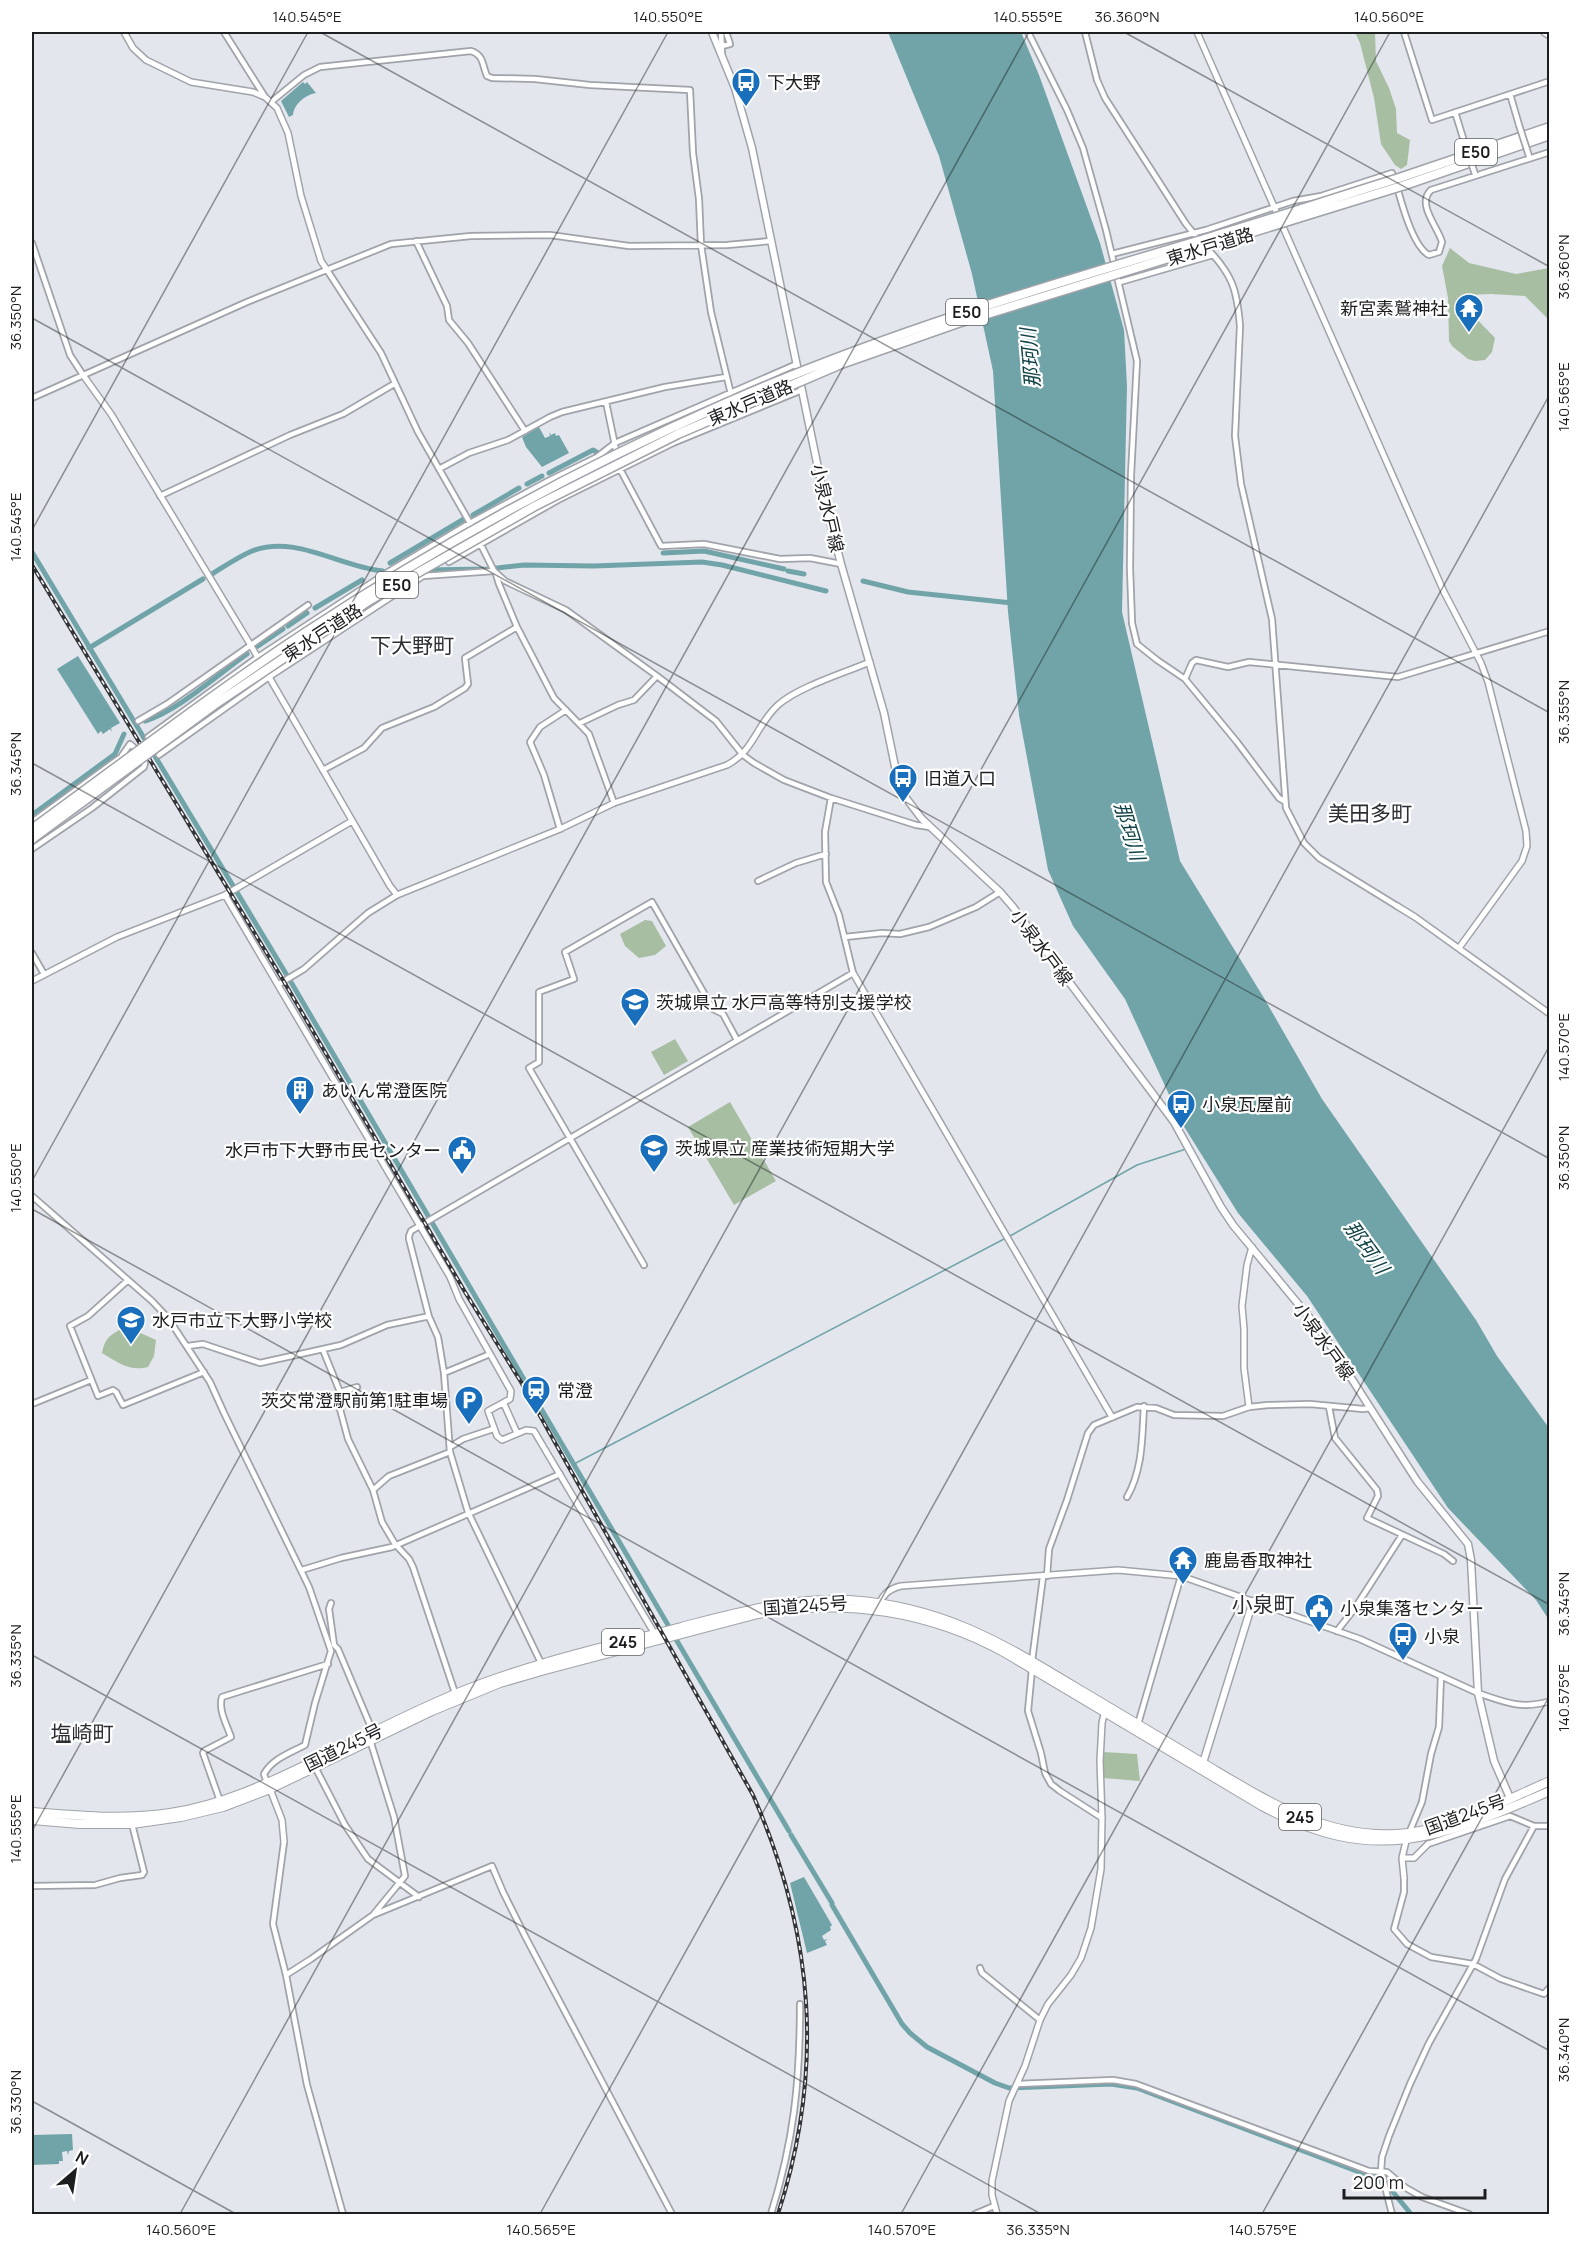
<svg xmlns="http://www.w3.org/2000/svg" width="1581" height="2246" viewBox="0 0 1581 2246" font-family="Manrope,'Noto Sans JP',sans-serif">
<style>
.green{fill:#a7bea2}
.water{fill:#70a4a8}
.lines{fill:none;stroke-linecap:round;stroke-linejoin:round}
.stream{stroke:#70a4a8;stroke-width:1.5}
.canal{stroke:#70a4a8;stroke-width:5}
.minor-casing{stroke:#a1a3aa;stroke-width:8}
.tertiary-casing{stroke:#a1a3aa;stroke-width:8}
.secondary-casing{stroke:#a1a3aa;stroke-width:9}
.primary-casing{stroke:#a1a3aa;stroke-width:10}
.trunk-casing{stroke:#a1a3aa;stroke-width:10}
.motorway-casing{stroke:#a1a3aa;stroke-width:11}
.minor{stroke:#fff;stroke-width:4.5}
.tertiary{stroke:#fff;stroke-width:5}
.secondary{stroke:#fff;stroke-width:6}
.primary{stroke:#fff;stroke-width:7}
.trunk{stroke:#fff;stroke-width:8}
.motorway{stroke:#fff;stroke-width:8}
.rail-casing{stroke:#343538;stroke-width:4}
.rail{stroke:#fff;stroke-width:1.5;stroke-dasharray:4.5;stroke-linecap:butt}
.minor-bridge-casing{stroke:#a1a3aa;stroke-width:8;stroke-linecap:butt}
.motorway-bridge-casing{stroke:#a1a3aa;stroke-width:11;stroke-linecap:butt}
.minor-bridge{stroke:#fff;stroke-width:4.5}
.motorway-bridge{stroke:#fff;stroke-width:8}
.ticks{fill:none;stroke:#1d1e20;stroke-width:1.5;stroke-opacity:0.45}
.labels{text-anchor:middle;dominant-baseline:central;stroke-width:4.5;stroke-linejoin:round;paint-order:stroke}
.shield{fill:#fff;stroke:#616263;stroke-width:1.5}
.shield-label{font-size:16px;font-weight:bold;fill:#1d1e20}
.poi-label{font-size:18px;fill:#1d1e20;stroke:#fff;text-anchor:start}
.street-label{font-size:18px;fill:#1d1e20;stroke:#fff}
.water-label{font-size:20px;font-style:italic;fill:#124347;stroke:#fff}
.quarter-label{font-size:21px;fill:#2c2e34;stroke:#fff}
.neatline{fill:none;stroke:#1d1e20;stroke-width:2}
.ticks-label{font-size:15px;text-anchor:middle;fill:#1d1e20}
</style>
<rect width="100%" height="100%" fill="#e3e6ed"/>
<path class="green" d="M1355,32L1375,33L1376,61L1389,88L1396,109L1397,133L1410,140L1407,165L1401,169L1395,165L1381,144L1374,98L1360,43Z
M1450,248L1469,263L1516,274L1549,268V320L1525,296L1491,294L1467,295L1466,308L1495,338L1492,352L1485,360L1475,361L1468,359L1452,346L1449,341L1448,298L1442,266Z
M645,920L652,921L666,946L655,955L639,958L625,946L620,934Z
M675,1039L688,1061L664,1075L651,1052Z
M730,1102L776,1181L734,1205L688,1127Z
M125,1326L156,1340L154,1356L148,1367C130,1372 117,1362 102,1353C106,1334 112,1336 125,1326Z
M1103,1752L1137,1754L1140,1781L1103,1778Z"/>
<path class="water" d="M888,32H1021L1039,75L1100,243L1124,330L1127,386L1122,612L1180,861L1264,998L1322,1099L1476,1320L1497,1356L1549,1428V1620L1536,1600L1448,1508L1307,1296L1238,1213L1183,1125L1125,999L1073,926L1048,870L1019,715L1008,612L993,371L972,274L939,156Z
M303,82L305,84L307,82L316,93C305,95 294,104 293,115L289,117L281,101Z
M539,427L545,438L550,436L549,432L551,435L555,433L556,436L559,435L569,453L542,467L526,447L522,437Z
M78,656L120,723L111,728L112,732L110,729L103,734L101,731L98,734L57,669Z
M804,1877L832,1925L830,1927L831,1930L822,1936L824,1940L828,1939L825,1941L827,1945L807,1953L790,1883Z
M72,2134L73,2150L69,2151L68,2155L67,2151L62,2152L63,2161H59V2164L32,2165V2135Z"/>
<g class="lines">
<path class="stream" d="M1010,1236L1137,1165L1186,1149
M574,1464L1006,1238"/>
<path class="canal" d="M549,473L593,450L598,453
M527,484L542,476
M473,515L519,488
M32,552L288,977L668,1625
M663,553L704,551L784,569
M390,563L464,519
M425,570L489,569L524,565L594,566L702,562L722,565L826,591
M788,571L804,574
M212,574C225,566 238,557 252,551C295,534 340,567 383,571
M863,581L908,592L1012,603
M315,608L362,580
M288,626L307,613
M258,646L283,629
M89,648L203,579
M145,721C179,710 217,675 247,654
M32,815L115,754L124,734
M677,1641L789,1831
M791,1835L832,1903
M832,1905L902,2024L910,2033L927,2047L995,2083L1009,2088L1111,2084L1137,2088L1375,2178L1388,2186L1411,2214"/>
<g class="minor-casing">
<path id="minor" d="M224,32L265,97
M721,32L722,54
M1028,32L1067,110L1083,148L1106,230L1137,361L1131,475L1130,568L1132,623L1137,644L1157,660L1185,679L1237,742L1279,798L1284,801
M1085,32L1097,80L1105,98L1186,224L1199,240
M1404,32L1432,120L1550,81
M722,46L730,44L726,32
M1510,94L1519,125
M271,102L304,75L320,67L471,51C484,55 482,65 487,76L492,78L535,79L590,85L690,90L693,153L699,199L701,245L711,312L731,394L733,417
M1455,112L1464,141
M1397,187C1402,204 1413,247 1429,255L1439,252L1442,242C1438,227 1416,204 1431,190L1550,152
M416,241L447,306L449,320L468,343L525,431
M32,243L70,355L83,375
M1205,246C1232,274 1237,288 1240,326L1235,436L1241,484L1272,619L1286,808L1304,843L1319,858L1397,906
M1112,254L1206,230L1293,201L1321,196L1392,173L1394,179
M327,270L381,353L418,432L470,523L494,571L505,581L566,610L657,676L716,721L743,755L754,763L784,780L831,798L916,825L930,827
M1120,282L1213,255
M32,398L247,302L391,244L471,236L550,235L629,246L727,245L771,241
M606,402L617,455
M439,469L469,453L508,440L550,417L562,412L665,387L726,377
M620,469L661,546L704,544L780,559L810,558L841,564
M160,496L290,435L343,414L394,384
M446,557L449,562L558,500L673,443L802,390
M496,574L499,584L517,627L554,698L589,734L614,803
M1185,679L1192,663L1196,660L1228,667L1249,662L1398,677L1550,631
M138,721L167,704L308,605
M580,723L618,705L634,700L657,676
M148,737L258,657L388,572L470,523L548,481L597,457L615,443L797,364
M159,755L269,677L423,576L494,571
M323,770L364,748L382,728L434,707L465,688L468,684L465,658L517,627
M32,822L121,757L130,744L138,751
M560,829L544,775L530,742L540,727L566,710
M32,849L92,808L144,767L145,763L143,758
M758,881L796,863L826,854
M845,937L882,933L900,934L929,927L976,907L1000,892
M32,953L44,974
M279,984L304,969L368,913L397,895
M32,1196L152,1301L168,1318L210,1382L224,1413L309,1587L331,1651L315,1703L305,1745C290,1753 272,1759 264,1774L267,1783
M644,1265L529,1068L539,1062V992L574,979L565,952L652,902L713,1009L723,1014L737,1040
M127,1281L88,1316L70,1326L98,1396L113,1390L116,1392L123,1405L204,1372
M429,1317L409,1239V1236L411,1231L853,973L839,915L826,882L825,832L831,798
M188,1346L203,1344L260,1363L341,1345L387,1325L425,1317H429L438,1337L444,1373L490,1354
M323,1350L340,1392
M444,1373L450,1452L468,1512L542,1665
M357,1387L340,1392L337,1398L348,1439L373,1490L382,1522L395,1544L409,1559L413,1567L456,1696
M32,1404L91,1380
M1329,1407L1335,1438L1377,1490L1378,1496L1367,1518L1444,1554L1453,1561
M450,1447L463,1439L493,1429
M373,1490L389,1476L450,1452
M1127,1497C1143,1469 1142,1437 1144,1406
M302,1570L341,1558L392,1547L560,1474
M1047,1576L1049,1549L1067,1500L1088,1433L1094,1425L1137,1407L1156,1408L1174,1415L1223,1416L1249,1407L1268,1405L1310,1404L1363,1409L1370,1408
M331,1603L329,1609L334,1645L338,1649L373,1732
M1337,1631L1355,1608L1402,1535
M1032,1661L1043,1577
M1032,1669L1028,1711L1041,1753L1045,1773L1051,1784L1060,1791L1102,1818
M1478,1693C1504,1702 1522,1710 1550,1701
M1138,1724L1181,1576
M315,1767L345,1825L368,1859L419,1897
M220,1801L203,1753L204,1751L231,1737C227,1725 218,1710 222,1697L328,1664
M1409,1833L1422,1802L1431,1754L1439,1727L1441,1676
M284,1842L273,1924L286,1975L307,2085L343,2214
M1428,1844L1510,1816L1534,1826H1550
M1404,1878V1892L1394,1929L1407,1944L1431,1957L1473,1964L1501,1979L1544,1994L1550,1987
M32,1886L95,1885L120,1878L142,1875L144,1872L132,1824
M373,1915L492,1866L503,1892L526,1938L672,2214
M980,1968L982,1973L1040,2020
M286,1975L311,1959L373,1915L405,1876L394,1817L370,1740
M1017,2084L1113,2080L1136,2084L1369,2171L1387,2172L1406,2188L1422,2197L1469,2214
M771,2214C794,2140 800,2082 800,2004
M975,2214L994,2206
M1392,2214L1381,2171L1382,2157L1389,2136L1410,2084L1429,2043L1476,1959L1505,1879L1534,1826"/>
</g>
<g class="tertiary-casing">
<path id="tertiary" d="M124,32L133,48L146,60L191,82L253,92L265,97L277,108L288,133L301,196L321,261L327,270
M1197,32L1444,592L1481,663L1488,682L1526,831L1527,846L1522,861L1459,948
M83,375L111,414L250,644L390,886L397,895L560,829L614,803L727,765C755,750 756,725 778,705C798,687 844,673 870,662
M225,895L450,1277L459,1299L511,1391L510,1399L488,1411L497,1436L502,1440L526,1430L534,1431L656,1636
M1397,906L1415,917L1550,1014
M853,973L1112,1417
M32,981L117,937L225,895L352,821
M504,1404L517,1433
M1249,1407L1244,1368V1329L1242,1306L1247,1265L1252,1247
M878,1610C880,1596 888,1589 901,1586L1118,1570L1181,1576L1360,1639L1478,1693
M270,1789L282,1820L284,1842
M1402,1858H1414L1428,1844
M1404,1878L1402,1858L1407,1837
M997,2214L992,2195V2181L1009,2101L1025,2066L1040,2020L1048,2004L1071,1975L1081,1958L1091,1928L1101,1869L1102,1818L1100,1761L1102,1723L1105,1710"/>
</g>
<g class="secondary-casing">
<path id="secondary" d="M712,32L735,88L752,148L824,497L841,564L884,713L898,781L906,798L922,819L1000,892L1013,907L1174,1122L1221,1207L1233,1225L1323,1334L1417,1481L1468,1544L1471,1560L1478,1693L1494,1761L1510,1798
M1202,1766L1253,1601"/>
</g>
<g class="primary-casing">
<path id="primary" d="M1545,32L1550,35"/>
</g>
<g class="trunk-casing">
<path id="trunk" d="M32,1812C78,1816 123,1820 170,1813C222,1805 267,1784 314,1761C361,1738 407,1714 455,1694C527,1664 605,1647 681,1627C736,1613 792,1597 849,1600C943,1606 1004,1644 1082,1691C1124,1716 1166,1741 1208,1766C1267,1801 1325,1838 1396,1834C1450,1831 1501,1802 1550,1781
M32,1820L80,1824H132L181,1817L223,1807L270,1789L432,1711L500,1683L545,1670L758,1614C844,1598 930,1611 1007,1654L1262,1806C1374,1867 1441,1838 1550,1791"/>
</g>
<g class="motorway-casing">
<path id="motorway" d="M1402,177L1550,127
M1405,185L1550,135"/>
</g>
<use href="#minor" class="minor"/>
<use href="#tertiary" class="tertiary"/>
<use href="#secondary" class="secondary"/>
<use href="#primary" class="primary"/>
<use href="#trunk" class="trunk"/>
<use href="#motorway" class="motorway"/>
<g class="rail-casing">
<path id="rail" d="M32,565L283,980L465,1292L521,1382L753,1795C814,1934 825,2069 778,2214"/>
</g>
<use href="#rail" class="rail"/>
<g class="minor-bridge-casing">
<path id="minor-bridge" d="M1519,125L1529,156
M1464,141L1475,174"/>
</g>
<g class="motorway-bridge-casing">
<path id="motorway-bridge" d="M32,829C123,763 212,694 306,632C439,545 579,468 724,404C882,334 1046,286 1211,237C1275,218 1338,197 1402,177
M32,839L214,705L370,600L535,506L678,434L841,364L958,323L1405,185"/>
</g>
<use href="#minor-bridge" class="minor-bridge"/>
<use href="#motorway-bridge" class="motorway-bridge"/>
</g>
<path class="ticks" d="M320,32L1550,713M1124,32L1550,267M32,318L1550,1159M32,530L308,32M32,763L1550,1605M32,1181L668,32M32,1209L1550,2051M32,1655L1041,2214M32,1831L1029,32M32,2101L236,2214M180,2214L1390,32M540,2214L1550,394M901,2214L1550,1045M1262,2214L1550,1695"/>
<defs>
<g id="bus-pin" transform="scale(1.5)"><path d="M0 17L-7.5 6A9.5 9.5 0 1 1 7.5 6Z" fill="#1a6fbd" stroke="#fff"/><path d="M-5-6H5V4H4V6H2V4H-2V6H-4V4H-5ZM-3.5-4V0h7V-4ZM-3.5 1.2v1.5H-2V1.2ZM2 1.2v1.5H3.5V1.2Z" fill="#fff"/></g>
<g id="temple-pin" transform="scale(1.5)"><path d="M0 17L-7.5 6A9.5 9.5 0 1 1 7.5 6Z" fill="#1a6fbd" stroke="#fff"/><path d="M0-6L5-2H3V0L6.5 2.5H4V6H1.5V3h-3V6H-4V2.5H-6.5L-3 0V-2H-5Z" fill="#fff"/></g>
<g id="school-pin" transform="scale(1.5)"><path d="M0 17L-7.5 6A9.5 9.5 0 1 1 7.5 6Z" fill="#1a6fbd" stroke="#fff"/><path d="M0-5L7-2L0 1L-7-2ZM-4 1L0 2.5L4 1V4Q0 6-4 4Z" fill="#fff"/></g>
<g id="building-pin" transform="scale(1.5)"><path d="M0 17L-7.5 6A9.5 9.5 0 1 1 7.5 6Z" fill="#1a6fbd" stroke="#fff"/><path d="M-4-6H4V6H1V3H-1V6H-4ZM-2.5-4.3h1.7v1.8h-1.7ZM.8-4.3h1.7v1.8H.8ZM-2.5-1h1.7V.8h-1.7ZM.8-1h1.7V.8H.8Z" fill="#fff"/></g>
<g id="university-pin" transform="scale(1.5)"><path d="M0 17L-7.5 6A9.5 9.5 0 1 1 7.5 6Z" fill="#1a6fbd" stroke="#fff"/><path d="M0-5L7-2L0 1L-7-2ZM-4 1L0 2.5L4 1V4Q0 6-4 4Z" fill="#fff"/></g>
<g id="civic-pin" transform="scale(1.5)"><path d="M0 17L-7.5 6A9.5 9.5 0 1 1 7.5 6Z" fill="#1a6fbd" stroke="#fff"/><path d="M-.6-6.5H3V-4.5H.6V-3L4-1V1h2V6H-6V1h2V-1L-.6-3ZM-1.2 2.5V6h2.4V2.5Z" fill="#fff"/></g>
<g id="station-pin" transform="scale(1.5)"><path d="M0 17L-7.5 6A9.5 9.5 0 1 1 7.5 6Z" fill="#1a6fbd" stroke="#fff"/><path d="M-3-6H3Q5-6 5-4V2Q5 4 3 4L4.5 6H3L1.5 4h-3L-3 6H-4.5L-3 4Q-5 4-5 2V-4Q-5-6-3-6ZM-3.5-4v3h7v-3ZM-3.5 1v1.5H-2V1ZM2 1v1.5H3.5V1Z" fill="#fff"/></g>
<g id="parking-pin" transform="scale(1.5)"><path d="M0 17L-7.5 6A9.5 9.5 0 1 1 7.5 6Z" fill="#1a6fbd" stroke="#fff"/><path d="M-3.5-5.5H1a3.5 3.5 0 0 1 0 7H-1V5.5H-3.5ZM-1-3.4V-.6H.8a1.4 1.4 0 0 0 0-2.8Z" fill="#fff"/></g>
</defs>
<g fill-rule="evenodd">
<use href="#bus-pin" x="746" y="82"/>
<use href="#temple-pin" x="1469" y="308"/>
<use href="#bus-pin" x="903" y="778"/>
<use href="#school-pin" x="635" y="1002"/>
<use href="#building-pin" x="300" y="1090"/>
<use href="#bus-pin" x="1181" y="1104"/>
<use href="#university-pin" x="654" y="1148"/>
<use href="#civic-pin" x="462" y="1150"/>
<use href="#school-pin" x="131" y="1320"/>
<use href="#station-pin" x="536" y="1390"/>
<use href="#parking-pin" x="469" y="1400"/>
<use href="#temple-pin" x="1183" y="1560"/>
<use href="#civic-pin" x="1319" y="1608"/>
<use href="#bus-pin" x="1403" y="1636"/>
</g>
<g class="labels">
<g class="shield">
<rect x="1455" y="139" width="42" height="26" rx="4.5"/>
<rect x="946" y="299" width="42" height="26" rx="4.5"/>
<rect x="376" y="572" width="42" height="26" rx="4.5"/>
<rect x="602" y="1629" width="42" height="26" rx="4.5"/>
<rect x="1279" y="1804" width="42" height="26" rx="4.5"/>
</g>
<g class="shield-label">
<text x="1476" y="152">E50</text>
<text x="967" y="312">E50</text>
<text x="397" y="585">E50</text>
<text x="623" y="1642">245</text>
<text x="1300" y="1817">245</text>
</g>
<g class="poi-label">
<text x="767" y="82">下大野</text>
<text x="1448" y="308" text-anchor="end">新宮素鷲神社</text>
<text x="924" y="778">旧道入口</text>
<text x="656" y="1002">茨城県立 水戸高等特別支援学校</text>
<text x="321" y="1090">あいん常澄医院</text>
<text x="1202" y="1104">小泉瓦屋前</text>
<text x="675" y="1148">茨城県立 産業技術短期大学</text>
<text x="441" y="1150" text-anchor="end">水戸市下大野市民センター</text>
<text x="152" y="1320">水戸市立下大野小学校</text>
<text x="557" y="1390">常澄</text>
<text x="448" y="1400" text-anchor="end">茨交常澄駅前第1駐車場</text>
<text x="1204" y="1560">鹿島香取神社</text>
<text x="1340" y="1608">小泉集落センター</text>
<text x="1424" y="1636">小泉</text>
</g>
<g class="street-label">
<text transform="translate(1210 246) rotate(-17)">東水戸道路</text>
<text transform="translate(750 402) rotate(-23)">東水戸道路</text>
<text transform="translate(828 508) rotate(77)">小泉水戸線</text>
<text transform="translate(322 632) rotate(-33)">東水戸道路</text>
<text transform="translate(1042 947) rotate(53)">小泉水戸線</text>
<text transform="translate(1324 1341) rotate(54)">小泉水戸線</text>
<text transform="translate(805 1605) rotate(-4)">国道245号</text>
<text transform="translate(343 1747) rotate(-26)">国道245号</text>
<text transform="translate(1465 1814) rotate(-20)">国道245号</text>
</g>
<g class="water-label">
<text transform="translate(1030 358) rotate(-95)">那珂川</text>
<text transform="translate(1130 831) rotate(73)">那珂川</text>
<text transform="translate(1367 1247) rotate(54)">那珂川</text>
</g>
<g class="quarter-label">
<text x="412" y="645">下大野町</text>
<text x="1370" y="813">美田多町</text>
<text x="1263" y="1604">小泉町</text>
<text x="82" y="1733">塩崎町</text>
</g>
</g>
<rect width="1581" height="2246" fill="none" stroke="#ffffff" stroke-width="66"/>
<g transform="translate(75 2171) rotate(29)" stroke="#ffffff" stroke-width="4.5" paint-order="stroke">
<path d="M0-4.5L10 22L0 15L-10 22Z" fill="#1d1e20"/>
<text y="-9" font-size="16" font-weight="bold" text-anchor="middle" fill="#1d1e20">N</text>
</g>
<path d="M1344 2189v9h141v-9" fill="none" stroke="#1d1e20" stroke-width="3"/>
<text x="1353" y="2189" font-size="18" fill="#1d1e20" stroke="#ffffff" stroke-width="4.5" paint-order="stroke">200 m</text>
<rect x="33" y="33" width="1515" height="2180" class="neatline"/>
<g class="ticks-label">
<text x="307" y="22">140.545°E</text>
<text x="668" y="22">140.550°E</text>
<text x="1028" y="22">140.555°E</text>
<text x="1127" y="22">36.360°N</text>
<text x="1389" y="22">140.560°E</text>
<text transform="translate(1564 267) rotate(-90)" y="5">36.360°N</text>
<text transform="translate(16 318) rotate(-90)" y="5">36.350°N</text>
<text transform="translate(1564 397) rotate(-90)" y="5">140.565°E</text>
<text transform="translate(16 527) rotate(-90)" y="5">140.545°E</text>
<text transform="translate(1564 712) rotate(-90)" y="5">36.355°N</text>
<text transform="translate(16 764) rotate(-90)" y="5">36.345°N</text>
<text transform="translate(1564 1047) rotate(-90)" y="5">140.570°E</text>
<text transform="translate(1564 1158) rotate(-90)" y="5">36.350°N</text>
<text transform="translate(16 1178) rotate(-90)" y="5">140.550°E</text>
<text transform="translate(1564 1604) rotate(-90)" y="5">36.345°N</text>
<text transform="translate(16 1656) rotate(-90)" y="5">36.335°N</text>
<text transform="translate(1564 1698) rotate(-90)" y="5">140.575°E</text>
<text transform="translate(16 1829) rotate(-90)" y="5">140.555°E</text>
<text transform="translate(1564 2050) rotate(-90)" y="5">36.340°N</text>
<text transform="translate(16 2102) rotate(-90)" y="5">36.330°N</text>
<text x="181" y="2235">140.560°E</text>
<text x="541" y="2235">140.565°E</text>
<text x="902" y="2235">140.570°E</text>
<text x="1038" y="2235">36.335°N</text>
<text x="1263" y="2235">140.575°E</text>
</g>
</svg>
